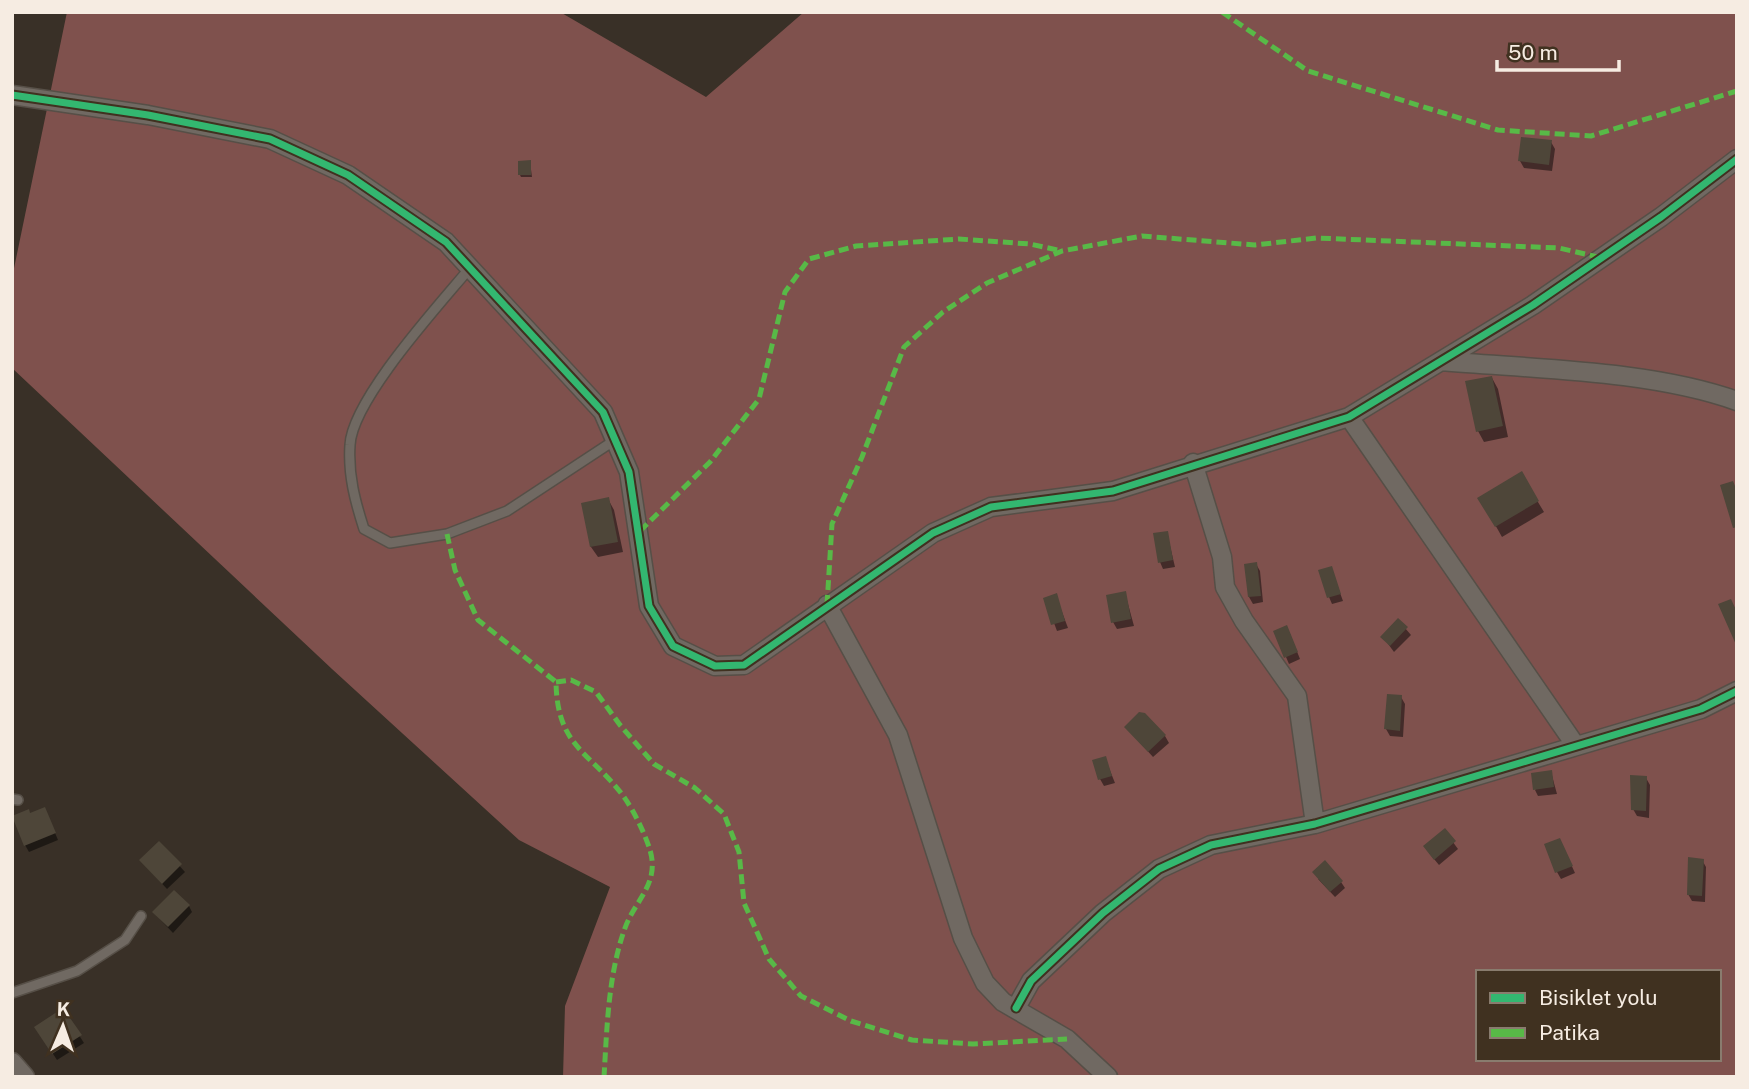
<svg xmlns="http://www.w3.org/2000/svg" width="1749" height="1089" viewBox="0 0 1749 1089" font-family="'Public Sans',sans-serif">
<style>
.forest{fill:#7f514d;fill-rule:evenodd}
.shadow{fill:#0007}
.building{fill:#4e4639}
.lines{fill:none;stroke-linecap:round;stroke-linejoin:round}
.lane-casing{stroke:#564f47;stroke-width:12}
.street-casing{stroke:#564f47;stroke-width:21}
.lane{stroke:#706962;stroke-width:9}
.street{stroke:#706962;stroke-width:18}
.quiet{stroke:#58b947;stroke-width:5;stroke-dasharray:10 5;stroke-linecap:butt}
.cycleway-casing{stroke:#403120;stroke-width:11}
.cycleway{stroke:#33b770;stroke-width:7}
</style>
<rect width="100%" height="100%" fill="#393027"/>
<path class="forest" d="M67,12H560L706,97L804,12H1737V1077H563L565,1006L610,887L519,840L332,669L12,368V278ZM1478,972H1719V1059H1478Z"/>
<path class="shadow" d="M1551,142L1555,149L1552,171L1524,168L1520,161Z
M530,162L532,177H521L520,175Z
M1492,378L1498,389L1508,437L1484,442L1478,431Z
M1521,474L1544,512L1502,537L1480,498Z
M608,499L614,510L623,552L598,557L591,547L583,504Z
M1167,533L1175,567L1163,569L1160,562Z
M1256,564L1260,571L1263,602L1253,604L1249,597L1246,565Z
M1331,568L1343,601L1332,604L1329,597Z
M1125,593L1134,626L1117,629L1113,622Z
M1056,596L1068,628L1057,631L1045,599Z
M1399,621L1411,635L1394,652L1383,637Z
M1290,634L1300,659L1289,664L1286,657Z
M1401,697L1405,704L1403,737L1390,736L1386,729Z
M1126,727L1165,736L1169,743L1153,757Z
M1105,758L1115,783L1104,786L1100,779Z
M1551,772L1557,794L1538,796L1535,790Z
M1646,778L1650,785L1649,818L1637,816L1633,809Z
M30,815L48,816L58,840L29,852L25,845Z
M1444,830L1458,849L1439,865L1429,853Z
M159,843L185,872L167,889L141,861Z
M1563,847L1575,873L1561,879L1557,872Z
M1702,860L1706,867L1705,902L1692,901L1688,894Z
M1318,879L1341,882L1345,888L1335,897Z
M189,906L192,912L173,933L154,913Z
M63,1010L84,1043L57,1060L40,1034Z"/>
<path class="building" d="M1521,137L1552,140L1549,165L1518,161Z
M531,160V175H518V161Z
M1492,376L1503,426L1476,432L1465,381Z
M1522,471L1539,501L1495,527L1477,498Z
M1733,481L1737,491V527L1733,528L1720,485Z
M609,497L618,542L590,547L581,503Z
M1168,531L1173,560L1158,563L1153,533Z
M1257,562L1261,596L1248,597L1244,564Z
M1332,566L1341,594L1327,598L1318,570Z
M1126,591L1131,619L1111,623L1106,595Z
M1057,593L1065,621L1051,625L1043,598Z
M1731,599L1737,612V647L1718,604Z
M1398,618L1408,627L1390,646L1380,637Z
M1287,625L1298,652L1284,658L1273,631Z
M1387,694L1402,695L1400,731L1384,729Z
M1139,712L1145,713L1166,735L1148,752L1124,727Z
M1106,756L1112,776L1098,780L1092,760Z
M1552,770L1554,787L1533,790L1531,773Z
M1630,775L1647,776L1646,811L1631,810Z
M45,807L56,833L24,846L12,816L29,809L30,813Z
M1445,828L1456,841L1434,860L1423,846Z
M1560,838L1573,866L1555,873L1544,844Z
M159,841L182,864L162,884L139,860Z
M1688,857L1704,859L1702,896L1687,895Z
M1325,860L1343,881L1330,892L1312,872Z
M174,890L190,905L168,927L152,912Z
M63,1008L82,1035L52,1054L34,1027Z"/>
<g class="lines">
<g class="lane-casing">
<path id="lane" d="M469,269C439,305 352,400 350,445C348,475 355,501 364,529L390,543L447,534L507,511L615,440
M12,799L18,800
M12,993L77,971L125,940L141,916"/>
</g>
<g class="street-casing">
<path id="street" d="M12,95L148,115L270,139L348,175L446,242L603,412L629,472L649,606L673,646L715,666L744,665L933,533L991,507L1113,491L1349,417L1533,305L1661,217L1737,159
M1441,361C1533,369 1651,370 1737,401
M1349,417L1576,746
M1193,463L1222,557L1225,587L1244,621L1297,696L1315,824
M827,605L898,735L963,938L985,983L1003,1002L1067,1039L1108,1077
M1016,1008L1031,981L1103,913L1159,869L1211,845L1315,824L1701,709L1737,691
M12,1062L25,1077"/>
</g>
<use href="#lane" class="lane"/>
<use href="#street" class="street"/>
<path class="quiet" d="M1222,12L1308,71L1498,130L1591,136L1737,91
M640,531L710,462L759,399L785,292L809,259L856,246L959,239L1030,244L1062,251
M447,534L455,570L478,620L556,682C557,748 591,752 624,797C634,811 645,834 650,850C660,884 635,900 625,928C608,975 607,1028 604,1077
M827,605L832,524L862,457L904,347L943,312L987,283L1062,251L1142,236L1255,245L1316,238L1559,248L1602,258
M556,682L571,680L596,692L620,725L654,764L695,788L724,814L739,852L744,903L769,959L801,996L851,1021L912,1040L973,1044L1067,1039"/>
<g class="cycleway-casing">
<path id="cycleway" d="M12,95L148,115L270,139L348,175L446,242L603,412L629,472L649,606L673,646L715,666L744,665L933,533L991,507L1113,491L1349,417L1533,305L1661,217L1737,159
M1016,1008L1031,981L1103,913L1159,869L1211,845L1315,824L1701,709L1737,691"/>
</g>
<use href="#cycleway" class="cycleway"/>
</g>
<rect width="1749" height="1089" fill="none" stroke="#f6ece2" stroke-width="28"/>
<rect x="1476" y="970" width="245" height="91" fill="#403120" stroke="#897c6e" stroke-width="2"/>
<rect x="1490" y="993" width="35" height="10" fill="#33b770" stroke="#897c6e" stroke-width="2"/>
<text x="1539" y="1005" font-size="21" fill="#f6ece2">Bisiklet yolu</text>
<rect x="1490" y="1028" width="35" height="10" fill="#58b947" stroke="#897c6e" stroke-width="2"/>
<text x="1539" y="1040" font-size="21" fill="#f6ece2">Patika</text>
<g transform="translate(63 1026) rotate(2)" stroke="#403120" stroke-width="5" paint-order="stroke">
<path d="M0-5L12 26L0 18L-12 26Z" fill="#f6ece2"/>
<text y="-10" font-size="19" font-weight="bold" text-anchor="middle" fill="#f6ece2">K</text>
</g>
<path d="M1497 60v10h122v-10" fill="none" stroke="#f6ece2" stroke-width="3.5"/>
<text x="1508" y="60" font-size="21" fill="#f6ece2" stroke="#403120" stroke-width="5" paint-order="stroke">50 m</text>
</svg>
